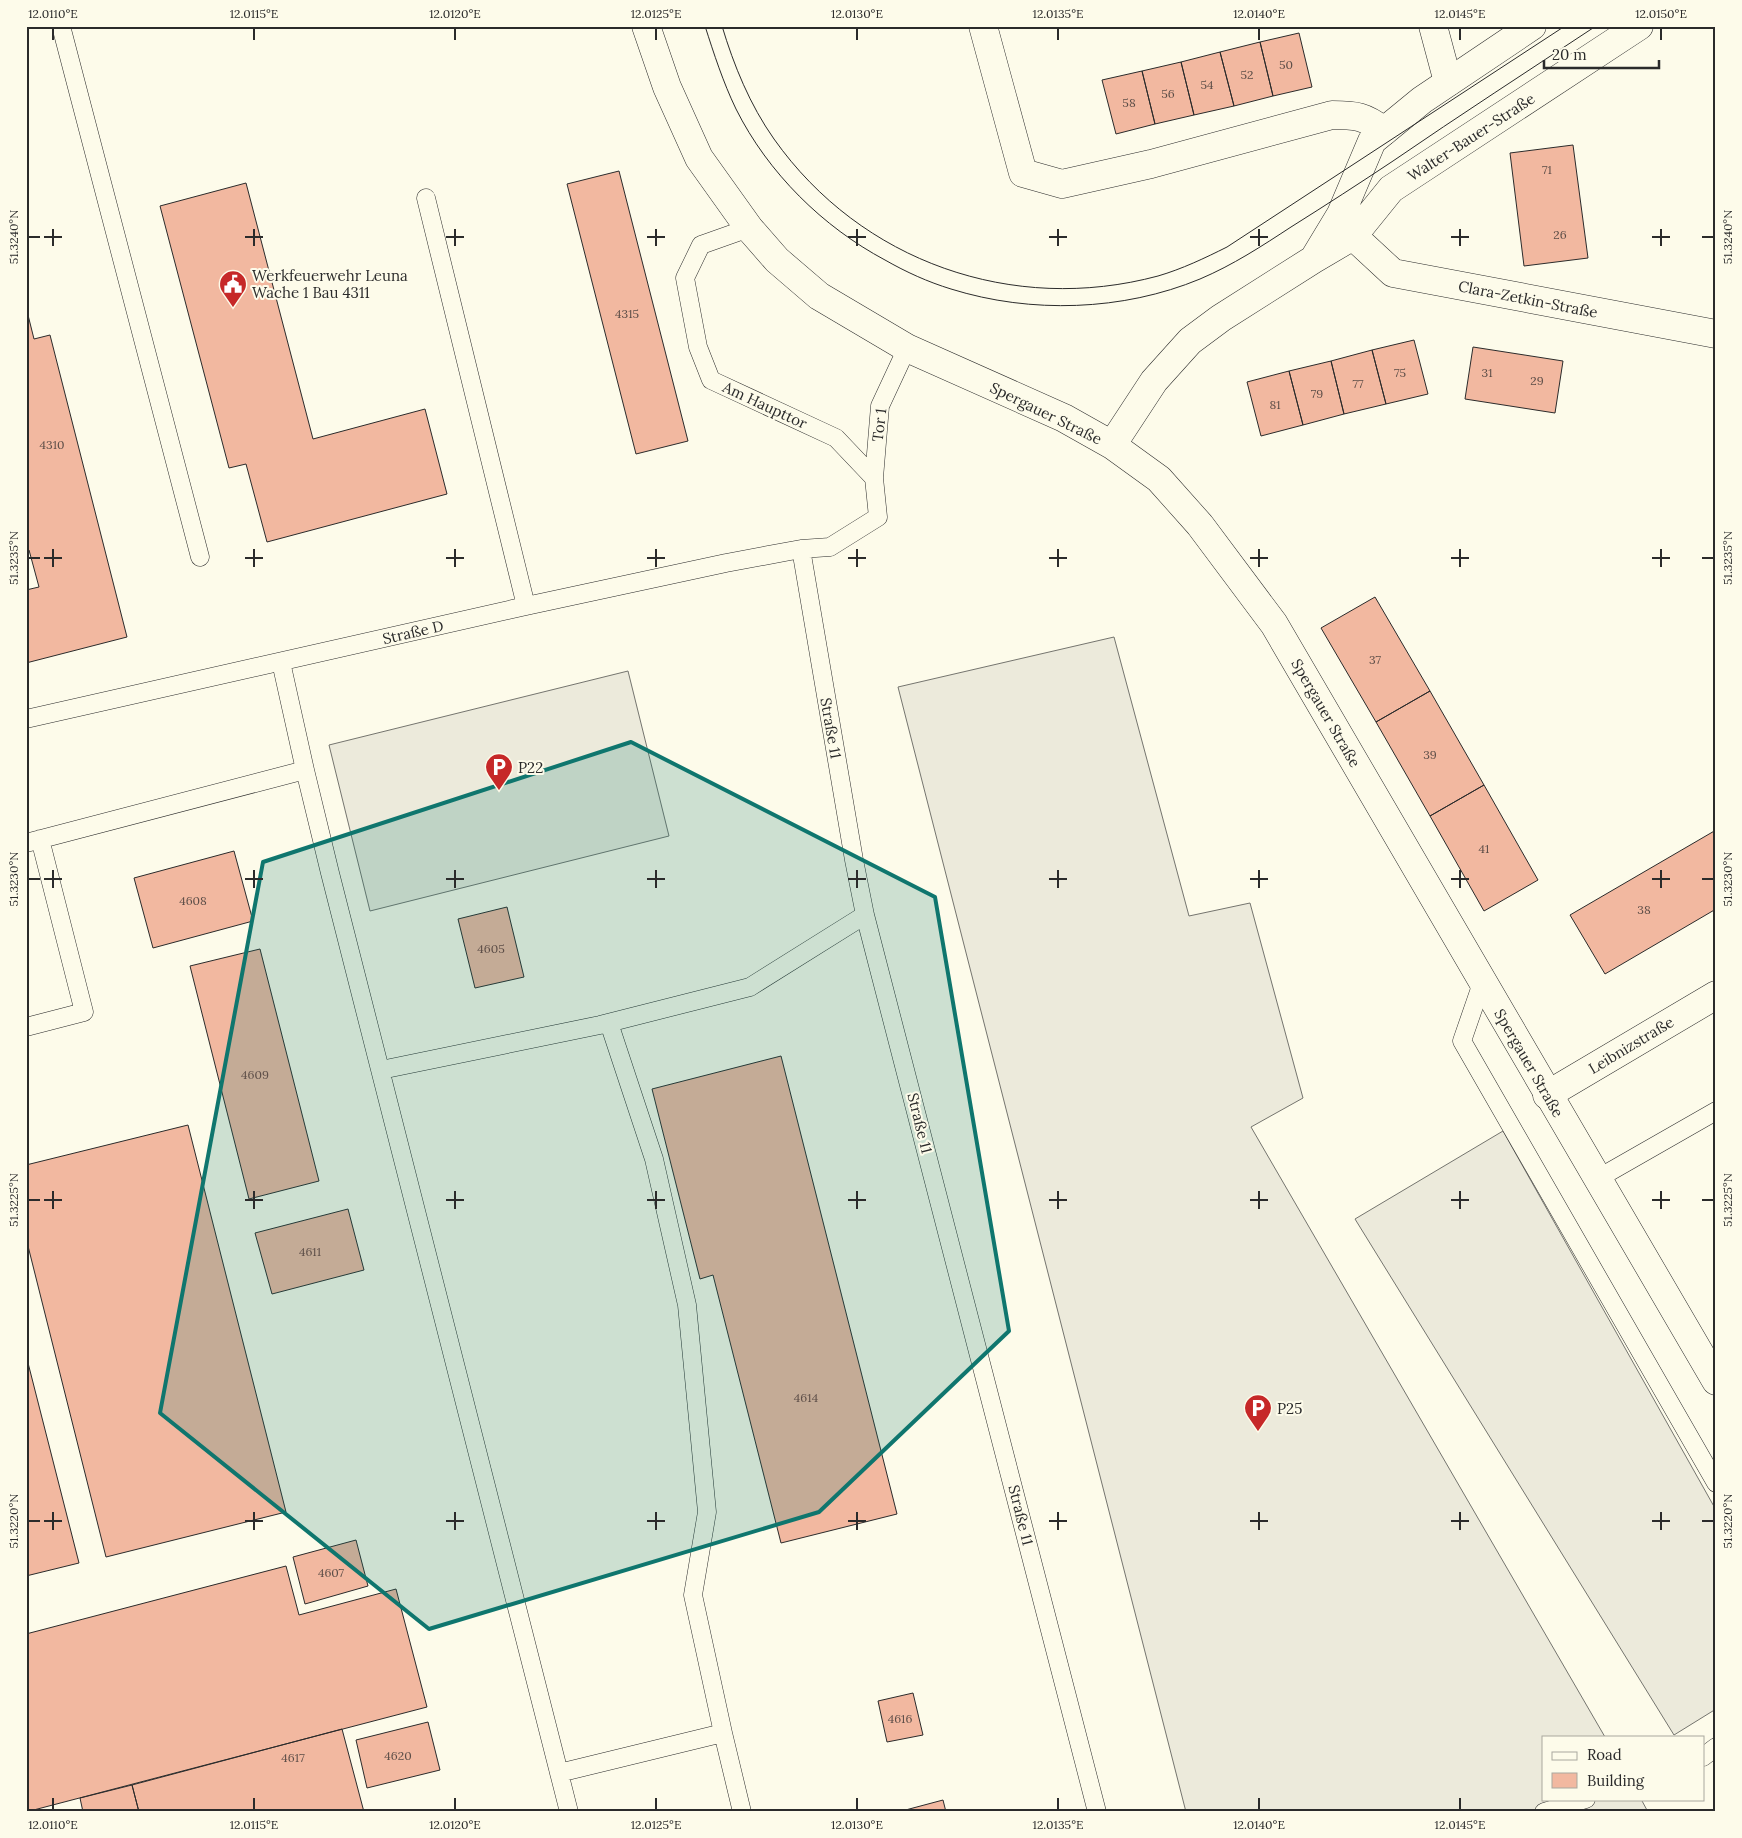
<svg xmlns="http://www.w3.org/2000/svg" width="1742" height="1838" viewBox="0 0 1742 1838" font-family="Lora,serif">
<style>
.parking{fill:#eceadb;stroke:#74746e}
.building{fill:#f2b8a0;stroke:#2b2b2b}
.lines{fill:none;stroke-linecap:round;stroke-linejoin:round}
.lane-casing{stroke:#2b2b2b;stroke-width:19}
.street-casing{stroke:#2b2b2b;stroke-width:29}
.secondary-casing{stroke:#2b2b2b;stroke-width:29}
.lane{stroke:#fdfbea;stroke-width:18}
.street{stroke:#fdfbea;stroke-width:28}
.secondary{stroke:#fdfbea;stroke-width:28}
.tram{stroke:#2b2b2b;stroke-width:1}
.marked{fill:#0f766e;fill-opacity:0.2;stroke:#0f766e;stroke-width:4;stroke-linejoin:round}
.ticks{fill:none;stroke:#2b2b2b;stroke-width:2}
.labels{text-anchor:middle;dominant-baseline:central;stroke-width:4;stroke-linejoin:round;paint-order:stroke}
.number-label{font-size:12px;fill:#5d4e48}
.street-label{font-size:15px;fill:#2b2b2b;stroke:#fdfbea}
.poi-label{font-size:15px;fill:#2b2b2b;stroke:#fdfbea;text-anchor:start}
.neatline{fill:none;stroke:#2b2b2b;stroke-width:2}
.ticks-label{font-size:12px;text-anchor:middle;fill:#2b2b2b}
</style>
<rect width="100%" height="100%" fill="#fdfbea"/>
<path class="parking" d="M1114,637L1189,916L1250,903L1303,1098L1251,1127L1605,1737H1543V1799H1641L1648,1812H1186L898,687Z
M628,671L669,836L370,911L329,745Z
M1503,1131L1716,1510V1709L1674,1735L1355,1219Z"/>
<path class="building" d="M1299,33L1312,87L1273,96L1260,42Z
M1260,42L1273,96L1234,106L1220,52Z
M1220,52L1234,106L1194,115L1181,62Z
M1181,62L1194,115L1155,124L1142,71Z
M1142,71L1155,124L1116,134L1102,80Z
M1573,145L1588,258L1524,266L1510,153Z
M619,171L688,441L636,454L567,184Z
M246,183L313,439L425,409L447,494L267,542L246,464L229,468L160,206Z
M26,307L34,339L50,335L127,637L26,663V590L39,587L29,550L26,551Z
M1414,340L1428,394L1386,404L1372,350Z
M1473,347L1563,361L1555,413L1465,399Z
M1372,350L1386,404L1344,414L1331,361Z
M1331,361L1344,414L1303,425L1289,371Z
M1289,371L1303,425L1261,436L1247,382Z
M1375,597L1430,691L1376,722L1321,628Z
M1430,691L1484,785L1430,816L1376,722Z
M1484,785L1538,880L1484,911L1430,816Z
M1716,830V909L1605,974L1570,915Z
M234,851L253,921L153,948L134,878Z
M507,907L524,977L475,988L458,919Z
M260,949L319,1181L249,1199L190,966Z
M781,1056L897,1514L781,1543L713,1275L700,1279L652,1089Z
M188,1125L286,1512L106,1557L26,1238V1165Z
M348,1209L364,1270L272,1294L255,1233Z
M26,1355L79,1563L26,1576Z
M356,1540L368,1586L305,1604L293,1557Z
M286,1566L299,1615L396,1589L427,1707L26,1812V1634Z
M913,1693L923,1735L887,1742L878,1701Z
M428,1722L440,1770L367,1788L356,1740Z
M342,1729L364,1812H139L132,1785Z
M132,1785L139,1812H83L80,1798Z
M943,1800L946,1812H898Z"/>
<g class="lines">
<g class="lane-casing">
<path id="lane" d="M61,26L200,557
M426,198L526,606
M749,228L701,245L685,278L698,347L711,380L836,438L874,478
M907,348L880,406L874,478L878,517L830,547L801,549L854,860L865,915L1097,1812
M281,662L305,770L330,873L569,1812
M26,719L526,606L726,563L801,549
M26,843L305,770
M1482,983L1462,1041L1716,1483
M609,1023L654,1159L687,1305L707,1512L693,1595L723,1733L742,1812
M26,1027L84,1012L40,839
M381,1070L600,1025L750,987L865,915
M1597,1179L1716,1111
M1703,1757L1716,1747
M559,1773L723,1733
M1544,1812L1586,1799"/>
</g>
<g class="street-casing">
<path id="street" d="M983,26L1023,173L1062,184L1151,164L1332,115C1356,115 1365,116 1384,131
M1433,26L1448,82
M1353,236L1393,273L1716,334
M1547,1095L1716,995"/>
</g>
<g class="secondary-casing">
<path id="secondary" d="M646,26L667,87L699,158L749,228L777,260L819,296L907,348L1064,418L1112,445L1159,479L1200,525L1274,624L1716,1381
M1315,257L1341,214L1372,141L1422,100L1532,26
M1112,445L1154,381L1190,341L1221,318L1314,259L1353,236L1391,189L1639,26"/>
</g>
<use href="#lane" class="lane"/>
<use href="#street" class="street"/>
<use href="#secondary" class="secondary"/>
<path class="tram" d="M705,26C714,54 723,82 736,109C768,173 823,227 885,260C906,272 928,282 951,289C1031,314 1123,311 1200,279C1233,265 1262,246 1291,227C1326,205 1360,183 1393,161C1460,115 1528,71 1596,26
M722,26C734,66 750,105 774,139C861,262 1013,315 1158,276C1182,269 1205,258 1227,247L1565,26"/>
</g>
<path class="marked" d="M631,742L935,897L1009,1331L819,1512L429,1629L160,1413L263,862Z"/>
<path class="ticks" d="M53,28V40M254,28V40M455,28V40M656,28V40M857,28V40M1058,28V40M1259,28V40M1460,28V40M1661,28V40M53,229V246M254,229V246M455,229V246M656,229V246M857,229V246M1058,229V246M1259,229V246M1460,229V246M1661,229V246M28,237H40M44,237H62M245,237H263M446,237H464M647,237H665M848,237H866M1049,237H1067M1250,237H1268M1451,237H1469M1652,237H1670M1702,237H1714M53,549V567M254,549V567M455,549V567M656,549V567M857,549V567M1058,549V567M1259,549V567M1460,549V567M1661,549V567M28,558H40M44,558H62M245,558H263M446,558H464M647,558H665M848,558H866M1049,558H1067M1250,558H1268M1451,558H1469M1652,558H1670M1702,558H1714M53,870V888M254,870V888M455,870V888M656,870V888M857,870V888M1058,870V888M1259,870V888M1460,870V888M1661,870V888M28,879H40M44,879H62M245,879H263M446,879H464M647,879H665M848,879H866M1049,879H1067M1250,879H1268M1451,879H1469M1652,879H1670M1702,879H1714M53,1191V1209M254,1191V1209M455,1191V1209M656,1191V1209M857,1191V1209M1058,1191V1209M1259,1191V1209M1460,1191V1209M1661,1191V1209M28,1200H40M44,1200H62M245,1200H263M446,1200H464M647,1200H665M848,1200H866M1049,1200H1067M1250,1200H1268M1451,1200H1469M1652,1200H1670M1702,1200H1714M53,1512V1530M254,1512V1530M455,1512V1530M656,1512V1530M857,1512V1530M1058,1512V1530M1259,1512V1530M1460,1512V1530M1661,1512V1530M28,1521H40M44,1521H62M245,1521H263M446,1521H464M647,1521H665M848,1521H866M1049,1521H1067M1250,1521H1268M1451,1521H1469M1652,1521H1670M1702,1521H1714M53,1798V1810M254,1798V1810M455,1798V1810M656,1798V1810M857,1798V1810M1058,1798V1810M1259,1798V1810M1460,1798V1810"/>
<defs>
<g id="civic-pin" transform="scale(1.4375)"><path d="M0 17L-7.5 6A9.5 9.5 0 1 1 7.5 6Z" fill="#c62828" stroke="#fdfbea"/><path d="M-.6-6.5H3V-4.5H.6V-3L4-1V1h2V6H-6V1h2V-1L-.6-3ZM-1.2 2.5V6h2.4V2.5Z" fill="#fff"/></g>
<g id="parking-pin" transform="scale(1.4375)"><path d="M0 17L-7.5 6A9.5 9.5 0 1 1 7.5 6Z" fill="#c62828" stroke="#fdfbea"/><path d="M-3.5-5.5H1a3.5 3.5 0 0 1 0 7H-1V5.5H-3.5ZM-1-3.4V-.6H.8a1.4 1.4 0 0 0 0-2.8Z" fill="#fff"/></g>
</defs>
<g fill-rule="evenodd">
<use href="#civic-pin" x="233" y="284"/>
<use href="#parking-pin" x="499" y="767"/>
<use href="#parking-pin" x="1258" y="1408"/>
</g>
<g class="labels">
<g class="number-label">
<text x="1286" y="64">50</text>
<text x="1247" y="74">52</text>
<text x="1207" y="84">54</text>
<text x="1168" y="93">56</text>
<text x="1129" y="102">58</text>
<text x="1547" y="169">71</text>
<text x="1560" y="234">26</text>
<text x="627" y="313">4315</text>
<text x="1400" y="372">75</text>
<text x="1487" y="372">31</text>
<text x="1537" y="380">29</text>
<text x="1358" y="383">77</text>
<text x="1317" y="393">79</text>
<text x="1275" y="404">81</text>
<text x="52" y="444">4310</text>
<text x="1375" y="659">37</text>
<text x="1430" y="754">39</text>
<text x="1484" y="848">41</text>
<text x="193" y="900">4608</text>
<text x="1644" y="909">38</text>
<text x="491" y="948">4605</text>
<text x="255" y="1074">4609</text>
<text x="310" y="1251">4611</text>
<text x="806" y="1397">4614</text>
<text x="331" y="1572">4607</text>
<text x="900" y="1718">4616</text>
<text x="398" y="1755">4620</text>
<text x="293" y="1757">4617</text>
</g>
<g class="street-label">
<text transform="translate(1471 137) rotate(-33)">Walter-Bauer-Straße</text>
<text transform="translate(1528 299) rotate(11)">Clara-Zetkin-Straße</text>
<text transform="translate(765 405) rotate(25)">Am Haupttor</text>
<text transform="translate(1046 413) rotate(26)">Spergauer Straße</text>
<text transform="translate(879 425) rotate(-83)">Tor 1</text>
<text transform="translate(413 632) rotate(-13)">Straße D</text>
<text transform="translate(1326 713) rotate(60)">Spergauer Straße</text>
<text transform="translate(831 728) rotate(80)">Straße 11</text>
<text transform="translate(1631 1045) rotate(-31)">Leibnizstraße</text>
<text transform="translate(1529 1063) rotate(60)">Spergauer Straße</text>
<text transform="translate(920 1123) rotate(76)">Straße 11</text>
<text transform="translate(1021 1515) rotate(76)">Straße 11</text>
</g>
<g class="poi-label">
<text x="252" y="275">Werkfeuerwehr Leuna<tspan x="252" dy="17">Wache 1 Bau 4311</tspan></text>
<text x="518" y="767">P22</text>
<text x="1277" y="1408">P25</text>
</g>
</g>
<rect width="1742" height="1838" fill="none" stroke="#fdfbea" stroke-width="55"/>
<rect x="1542" y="1736" width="162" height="65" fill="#fdfbea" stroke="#a9a89e"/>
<rect x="1552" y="1752" width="25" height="8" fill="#fdfbea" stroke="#a9a89e"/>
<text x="1587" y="1760" font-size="15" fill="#2b2b2b">Road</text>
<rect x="1552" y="1773" width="25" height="15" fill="#f2b8a0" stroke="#a9a89e"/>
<text x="1587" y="1786" font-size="15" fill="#2b2b2b">Building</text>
<path d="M1544 60v8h115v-8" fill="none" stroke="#2b2b2b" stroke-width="2.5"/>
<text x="1552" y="60" font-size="15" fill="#2b2b2b" stroke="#fdfbea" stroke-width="4" paint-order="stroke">20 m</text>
<rect x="28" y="28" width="1686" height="1782" class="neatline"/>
<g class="ticks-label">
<text x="53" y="18">12.0110°E</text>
<text x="254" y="18">12.0115°E</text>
<text x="455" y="18">12.0120°E</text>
<text x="656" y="18">12.0125°E</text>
<text x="857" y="18">12.0130°E</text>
<text x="1058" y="18">12.0135°E</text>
<text x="1259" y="18">12.0140°E</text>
<text x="1460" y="18">12.0145°E</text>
<text x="1661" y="18">12.0150°E</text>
<text transform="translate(14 237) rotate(-90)" y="4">51.3240°N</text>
<text transform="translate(1728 237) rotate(-90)" y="4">51.3240°N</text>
<text transform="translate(14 558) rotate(-90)" y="4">51.3235°N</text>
<text transform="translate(1728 558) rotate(-90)" y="4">51.3235°N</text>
<text transform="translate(14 879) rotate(-90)" y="4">51.3230°N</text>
<text transform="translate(1728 879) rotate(-90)" y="4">51.3230°N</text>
<text transform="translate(14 1200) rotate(-90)" y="4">51.3225°N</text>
<text transform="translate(1728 1200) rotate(-90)" y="4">51.3225°N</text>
<text transform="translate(14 1521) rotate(-90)" y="4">51.3220°N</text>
<text transform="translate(1728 1521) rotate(-90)" y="4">51.3220°N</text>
<text x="53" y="1829">12.0110°E</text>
<text x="254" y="1829">12.0115°E</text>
<text x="455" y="1829">12.0120°E</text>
<text x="656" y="1829">12.0125°E</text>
<text x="857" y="1829">12.0130°E</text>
<text x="1058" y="1829">12.0135°E</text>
<text x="1259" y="1829">12.0140°E</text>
<text x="1460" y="1829">12.0145°E</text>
</g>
</svg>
